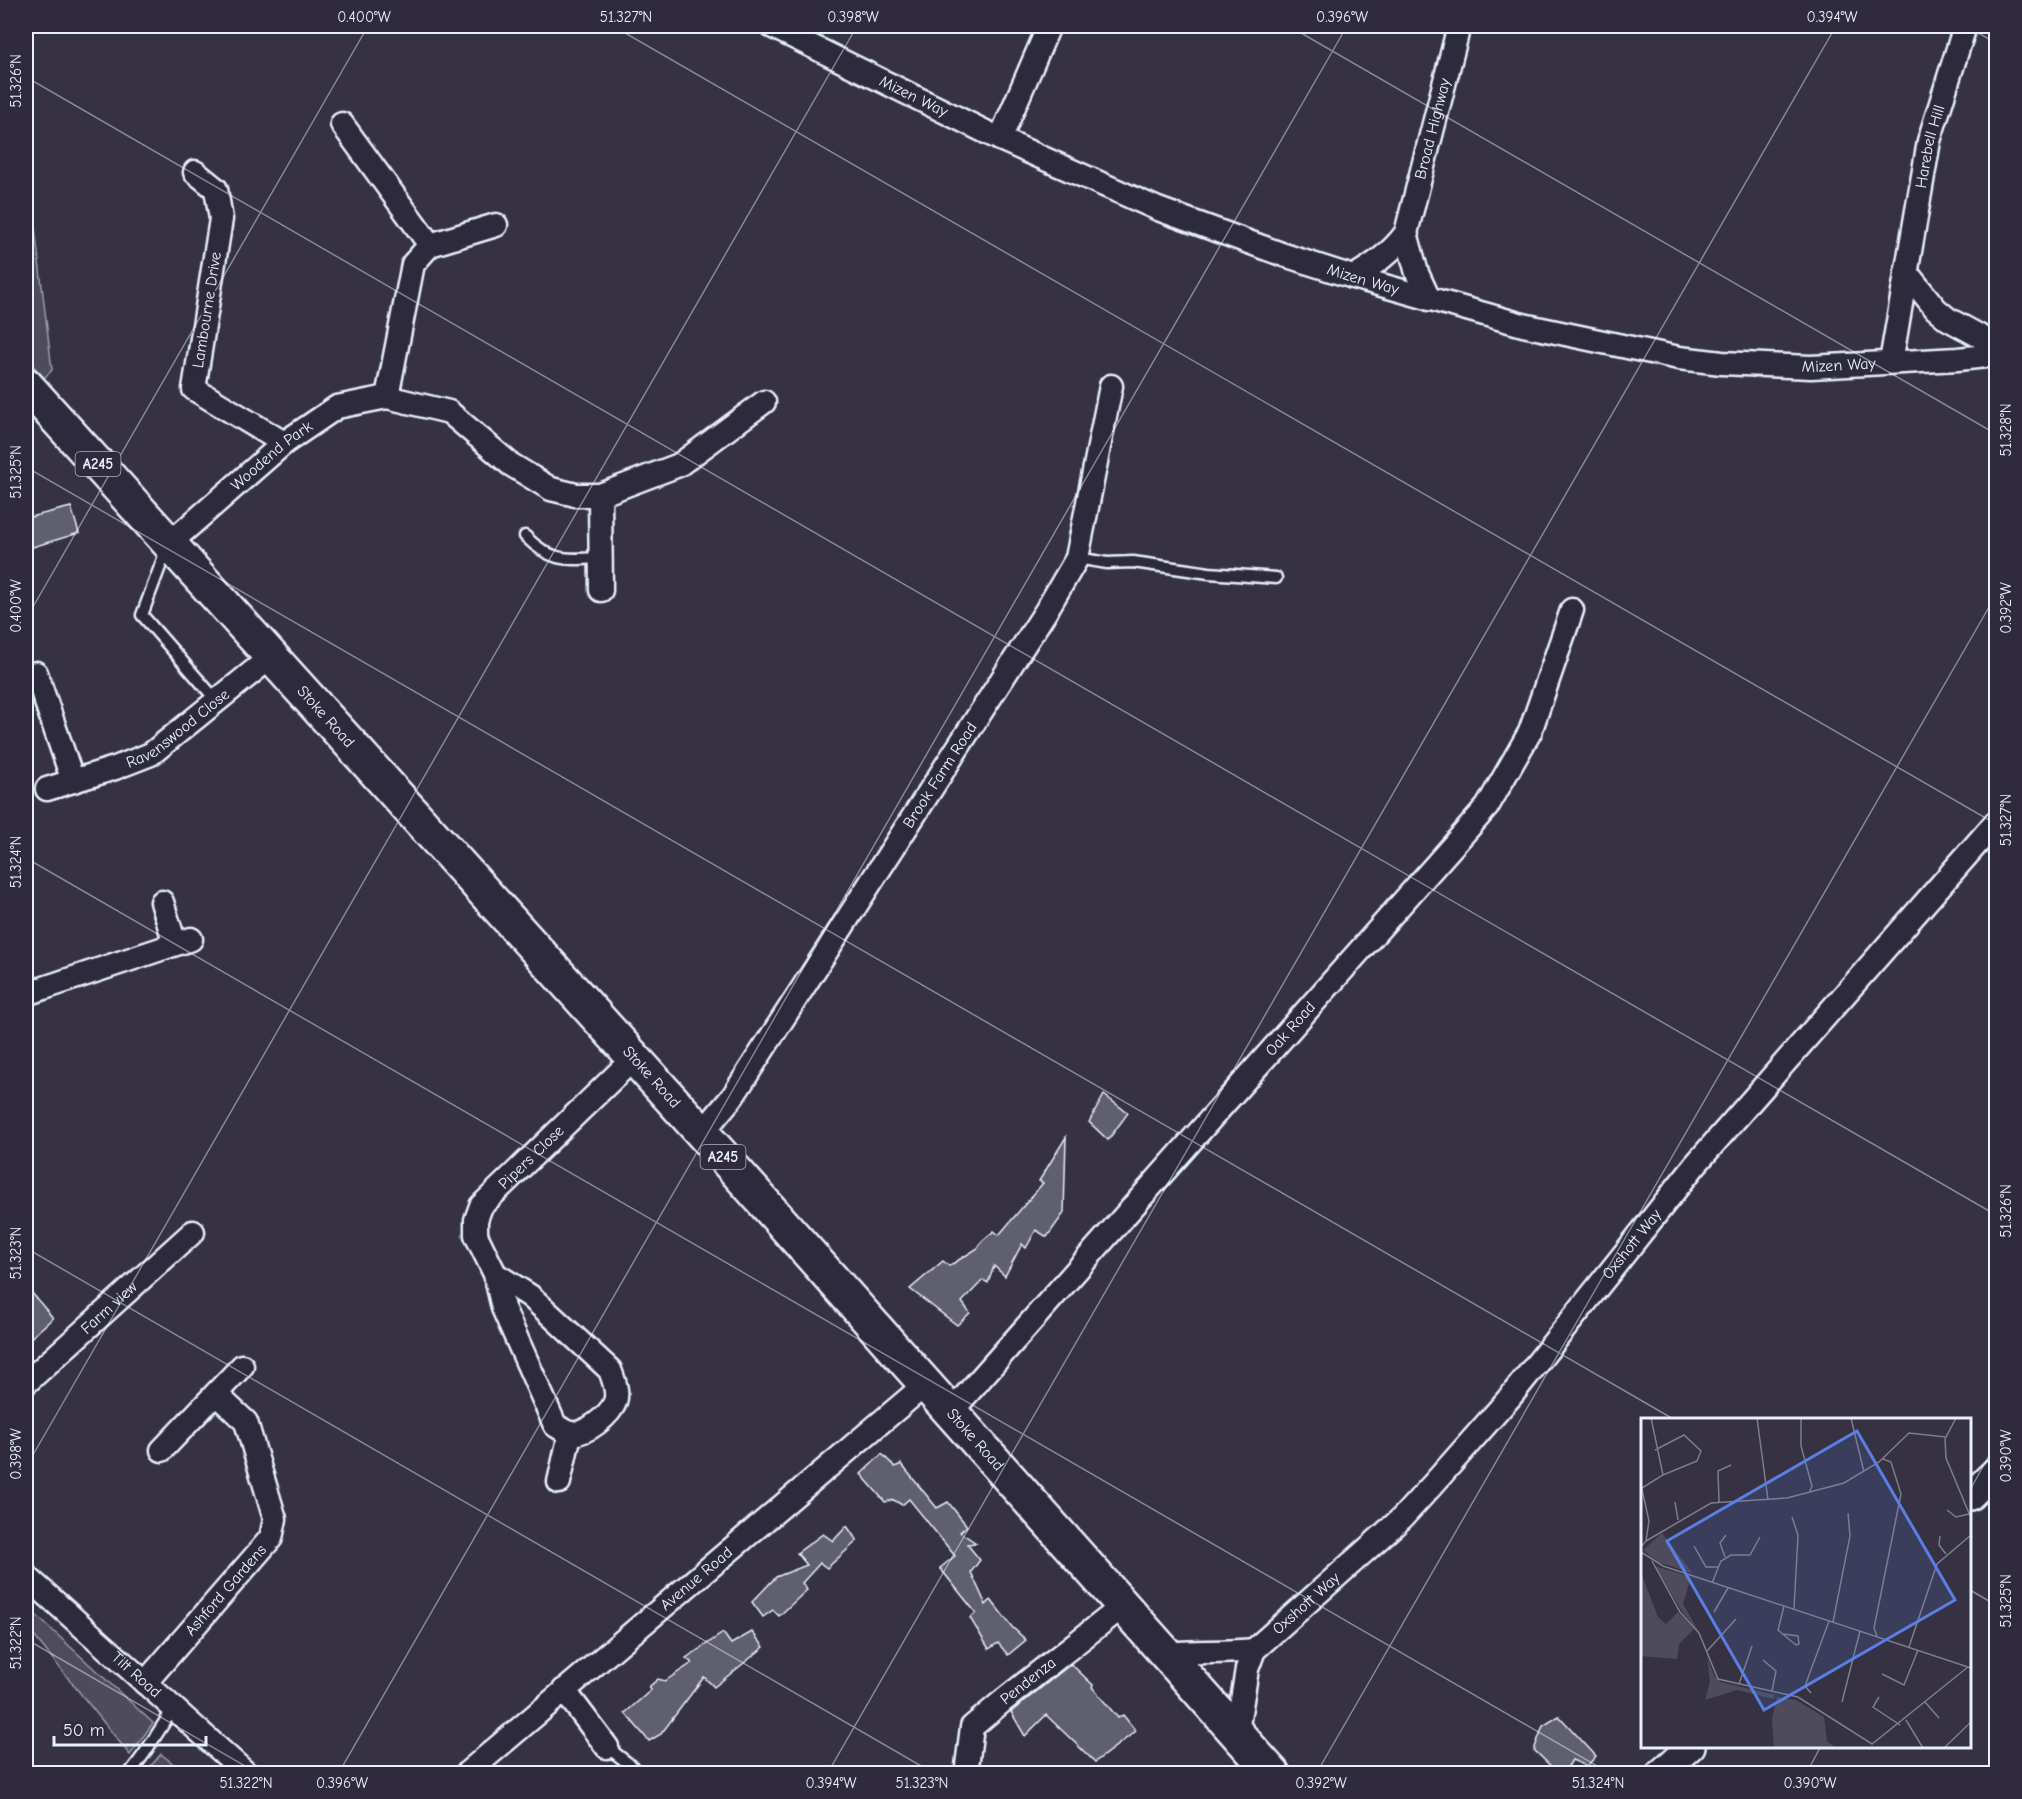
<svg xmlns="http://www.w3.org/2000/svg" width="2022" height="1799" viewBox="0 0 2022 1799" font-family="'Comic Neue',sans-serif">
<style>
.green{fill:#4d4b5c;stroke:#9a9eaa;stroke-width:1.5}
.building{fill:#605e6e;stroke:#e8f1f8;stroke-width:1.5}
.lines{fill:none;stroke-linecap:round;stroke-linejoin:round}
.service-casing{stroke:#e8f1f8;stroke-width:15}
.minor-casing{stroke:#e8f1f8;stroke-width:27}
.tertiary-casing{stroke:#e8f1f8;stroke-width:32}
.primary-casing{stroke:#e8f1f8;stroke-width:38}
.service{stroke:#2f2a3d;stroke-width:10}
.minor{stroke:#2f2a3d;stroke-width:22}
.tertiary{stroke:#2f2a3d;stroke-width:27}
.primary{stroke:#2f2a3d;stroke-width:33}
.ticks{fill:none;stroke:#e8f1f8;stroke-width:1.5;stroke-opacity:0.45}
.labels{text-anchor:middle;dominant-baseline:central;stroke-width:4.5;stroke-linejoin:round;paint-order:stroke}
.shield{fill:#2f2a3d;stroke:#b0b5c0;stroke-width:1.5}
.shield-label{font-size:15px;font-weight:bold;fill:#e8f1f8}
.street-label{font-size:16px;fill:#e8f1f8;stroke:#2f2a3d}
.inset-road{fill:none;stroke:#7d7e8c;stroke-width:1.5}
.view{fill:#5a7fe2;fill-opacity:0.15;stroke:#5a7fe2;stroke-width:3}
.inset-edge{fill:none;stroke:#e8f1f8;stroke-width:3}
.neatline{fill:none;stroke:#e8f1f8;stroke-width:2}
.ticks-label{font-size:15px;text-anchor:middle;fill:#e8f1f8}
</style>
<rect width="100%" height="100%" fill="#363244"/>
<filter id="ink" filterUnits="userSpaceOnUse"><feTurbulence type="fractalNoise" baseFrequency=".0167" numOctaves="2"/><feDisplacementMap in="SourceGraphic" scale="12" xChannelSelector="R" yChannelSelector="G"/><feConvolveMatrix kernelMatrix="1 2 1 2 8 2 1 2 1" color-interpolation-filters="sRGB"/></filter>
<g filter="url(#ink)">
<path class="green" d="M26,153L52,370L44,378L26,357Z
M26,1606L153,1723L130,1755L26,1626Z
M161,1754L185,1773H145Z"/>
<path class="building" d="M71,507L79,533L26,549V518Z
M1104,1095L1128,1113L1108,1140L1089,1122Z
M1066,1137L1064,1213L1047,1237L1036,1230L1026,1248L1022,1244L1005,1276L994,1266L988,1283L983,1280L962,1302L970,1313L957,1325L910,1289L943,1261L949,1266L978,1248L982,1241L994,1231L999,1235L1043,1183L1039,1181Z
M26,1286L53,1318L26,1342Z
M882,1454L895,1467L901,1464L937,1508L948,1502L967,1526L960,1532L976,1543L967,1544L980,1560L971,1572L986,1605L991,1600L1012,1627L1026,1640L1008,1655L998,1643L989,1649L970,1618L976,1613L940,1568L955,1556L909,1499L902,1505L894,1500L885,1502L861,1474Z
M847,1526L857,1541L827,1568L820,1563L802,1583L807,1590L779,1616L773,1610L763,1617L752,1602L776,1577L807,1565L797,1553L823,1534L833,1541Z
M752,1632L764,1647L714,1687L704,1677L661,1734L649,1741L625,1713L651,1690L649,1687L658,1679L665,1681L692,1663L686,1658L723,1633L731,1644Z
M1071,1664L1093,1685L1092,1687L1118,1718L1123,1715L1136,1731L1095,1762L1046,1715L1025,1736L1011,1712Z
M1559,1716L1596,1756L1587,1766L1572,1760L1564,1773H1558L1534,1750L1543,1726Z"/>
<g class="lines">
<g class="service-casing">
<path id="service" d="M525,536C551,562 565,560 600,558
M167,548L142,615L217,701
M1077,558L1107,563L1133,562L1209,573L1276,578
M607,1747L642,1774
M129,1774L144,1754L173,1709"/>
</g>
<g class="minor-casing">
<g id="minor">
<path id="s1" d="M771,26L1000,139L1158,209L1284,255L1353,277L1523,325L1679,358L1722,363L1811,367L1958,359L1996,355"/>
<path d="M342,124L430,245"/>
<path d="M1000,139L1049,26"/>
<path d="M195,172L216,189L221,219L194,389L284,443"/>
<path d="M1406,233L1417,273L1429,299"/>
<path d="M1906,272L1936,309L1948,319L1996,345"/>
<path id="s2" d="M1353,277C1374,265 1391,253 1406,233L1459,26"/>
<path id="s3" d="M1891,362L1929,141L1965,26"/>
<path d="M387,397L413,264L430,245L496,225"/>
<path d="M600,495L601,590"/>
<path id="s4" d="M170,543L284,443L337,407L387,397L449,412L510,464L551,489L576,495H600L679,465L764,402"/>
<path d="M36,673L73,781"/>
<path id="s5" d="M47,789L115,768L151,754L271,657"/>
<path d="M162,902L175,944"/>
<path d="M26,994L191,939"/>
<path id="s6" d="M702,1133L733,1096L1046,611L1077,558L1111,386"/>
<path id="s7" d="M495,1274L530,1296L610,1370C613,1379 619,1391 615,1402C610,1415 586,1435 572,1433C566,1433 560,1428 555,1425L503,1308L495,1274L476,1235V1220L481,1206L634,1058"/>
<path id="s8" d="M26,1383L193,1232"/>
<path id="s9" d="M951,1412L1487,807L1530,732L1572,610"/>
<path d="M162,1450L242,1366"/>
<path d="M559,1482L570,1434"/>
<path id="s10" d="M26,1576L247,1774"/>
<path d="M1166,1654C1195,1651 1224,1653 1254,1650"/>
<path id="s11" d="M145,1683L271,1538L275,1519L246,1422L216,1394"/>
<path d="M564,1690L607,1747"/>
<path id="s12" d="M1237,1732L1247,1669L1254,1650L1402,1518L1435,1482L1511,1396L1695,1165L1996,822"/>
<path id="s13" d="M466,1774L926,1384"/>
<path id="s14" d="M966,1774L972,1727L1004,1700L1123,1606"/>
</g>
</g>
<g class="tertiary-casing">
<path id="tertiary" d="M1970,1496L1996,1471
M1660,1774L1691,1746"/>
</g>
<g class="primary-casing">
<g id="primary">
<path id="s15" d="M26,385L702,1133L1273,1774"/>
</g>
</g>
<use href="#service" class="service"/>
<use href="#minor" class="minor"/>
<use href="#tertiary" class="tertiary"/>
<use href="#primary" class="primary"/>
</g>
</g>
<path class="ticks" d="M613,26L1996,824M1289,26L1996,434M1966,26L1996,43M26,77L1996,1215M26,467L1675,1420M26,619L368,26M26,858L1611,1774M26,1248L935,1774M26,1467L857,26M1970,1490L1996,1443M1970,1590L1996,1605M26,1639L259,1774M338,1774L1347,26M827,1774L1836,26M1316,1774L1996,595M1806,1774L1821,1746"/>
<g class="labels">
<g class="shield">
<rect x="75.5" y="452" width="45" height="24" rx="4.5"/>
<rect x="700.5" y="1145" width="45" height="24" rx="4.5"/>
</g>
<g class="shield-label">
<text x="98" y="464">A245</text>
<text x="723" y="1157">A245</text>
</g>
<g class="street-label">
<text stroke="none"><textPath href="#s1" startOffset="159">Mizen Way</textPath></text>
<text stroke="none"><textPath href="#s2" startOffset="177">Broad Highway</textPath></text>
<text stroke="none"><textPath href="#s3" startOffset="219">Harebell Hill</textPath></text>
<text stroke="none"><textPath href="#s1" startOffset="645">Mizen Way</textPath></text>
<text transform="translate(207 310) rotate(-81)">Lambourne Drive</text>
<text stroke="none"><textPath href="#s1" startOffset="1131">Mizen Way</textPath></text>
<text stroke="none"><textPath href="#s4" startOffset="134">Woodend Park</textPath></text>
<text stroke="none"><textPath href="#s15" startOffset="447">Stoke Road</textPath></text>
<text stroke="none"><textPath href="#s5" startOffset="146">Ravenswood Close</textPath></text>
<text stroke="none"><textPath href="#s6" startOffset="430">Brook Farm Road</textPath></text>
<text stroke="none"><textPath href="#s9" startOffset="512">Oak Road</textPath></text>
<text stroke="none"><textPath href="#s15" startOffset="933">Stoke Road</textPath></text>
<text stroke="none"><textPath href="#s7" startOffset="564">Pipers Close</textPath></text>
<text stroke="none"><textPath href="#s12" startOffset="640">Oxshott Way</textPath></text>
<text stroke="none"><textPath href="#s8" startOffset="112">Farm view</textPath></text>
<text stroke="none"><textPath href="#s15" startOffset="1419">Stoke Road</textPath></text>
<text stroke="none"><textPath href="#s13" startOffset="302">Avenue Road</textPath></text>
<text stroke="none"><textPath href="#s11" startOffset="123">Ashford Gardens</textPath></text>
<text stroke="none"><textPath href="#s12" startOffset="154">Oxshott Way</textPath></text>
<text stroke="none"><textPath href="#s10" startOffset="148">Tilt Road</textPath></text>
<text stroke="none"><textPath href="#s14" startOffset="120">Pendenza</textPath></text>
</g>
</g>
<g transform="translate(1641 1418)">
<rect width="330" height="330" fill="#363244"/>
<path d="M21,115L51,155L17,144L2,132ZM14,148L50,159L42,186L58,214L42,195ZM0,155L17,199L25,206L37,194L53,211L38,226L36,241L0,238ZM66,238L73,258L80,264L134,277L133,281L96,272L64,282L69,264ZM136,279L155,282L183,299L186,323L195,330H133L131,301Z" fill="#4d4b5c"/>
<path class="inset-road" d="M116,0L127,82M160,0V28L171,68L168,75M210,0L223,54M315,0L304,21L305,40L330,100M14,32L43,17L60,33L56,43L22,57M0,67L8,103L5,123L0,129M1,70L22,57L10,0M34,84L37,102M78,84L77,53L90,47M306,92L315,99L328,96M151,99L157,117L153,191M299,118L298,127L305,136M5,123L70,85L146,80L203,65L238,44L268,15L305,19M53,128L65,149H77M0,134L22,148L330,250M84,139L79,125L85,117M11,143L39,194L58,215L77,261L157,279L231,326L327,249M71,165L80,143L90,137H109L119,119M73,194L87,170M192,204L209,118L207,95M142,216L157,218L158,226L155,227L144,218L137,212L143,188M236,218L233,210L260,76L250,44L242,41M268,229L296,146L330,117M66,233L95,201M122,242L135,253L131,273M241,256L263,267L277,232M98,266L111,228M170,275L164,268L188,203M238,279L232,289L259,307M201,284L219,213M284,284L298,300M265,302L282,330M303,330L330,304"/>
<path class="view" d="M216,13L314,182L123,292L26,123Z"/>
<rect width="330" height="330" class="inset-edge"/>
</g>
<rect width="2022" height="1799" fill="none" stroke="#2f2a3d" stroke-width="66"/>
<path d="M54 1736v9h152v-9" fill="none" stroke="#e8f1f8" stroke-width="3"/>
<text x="63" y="1736" font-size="18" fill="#e8f1f8" stroke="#2f2a3d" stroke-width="4.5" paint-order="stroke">50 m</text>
<rect x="33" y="33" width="1956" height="1733" class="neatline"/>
<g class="ticks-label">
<text x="364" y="22">0.400°W</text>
<text x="626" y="22">51.327°N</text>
<text x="853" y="22">0.398°W</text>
<text x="1342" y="22">0.396°W</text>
<text x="1832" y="22">0.394°W</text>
<text transform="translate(16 81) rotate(-90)" y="5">51.326°N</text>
<text transform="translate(2006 430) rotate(-90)" y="5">51.328°N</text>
<text transform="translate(16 472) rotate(-90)" y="5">51.325°N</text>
<text transform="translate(16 606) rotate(-90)" y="5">0.400°W</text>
<text transform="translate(2006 608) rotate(-90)" y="5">0.392°W</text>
<text transform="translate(2006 820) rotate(-90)" y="5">51.327°N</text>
<text transform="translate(16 862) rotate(-90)" y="5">51.324°N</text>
<text transform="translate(2006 1211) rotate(-90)" y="5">51.326°N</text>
<text transform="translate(16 1253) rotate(-90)" y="5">51.323°N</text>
<text transform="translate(16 1454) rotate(-90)" y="5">0.398°W</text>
<text transform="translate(2006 1456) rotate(-90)" y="5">0.390°W</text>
<text transform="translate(2006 1601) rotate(-90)" y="5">51.325°N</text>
<text transform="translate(16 1643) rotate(-90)" y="5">51.322°N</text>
<text x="246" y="1788">51.322°N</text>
<text x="342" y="1788">0.396°W</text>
<text x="831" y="1788">0.394°W</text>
<text x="922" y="1788">51.323°N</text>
<text x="1321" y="1788">0.392°W</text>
<text x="1598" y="1788">51.324°N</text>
<text x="1810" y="1788">0.390°W</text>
</g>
</svg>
